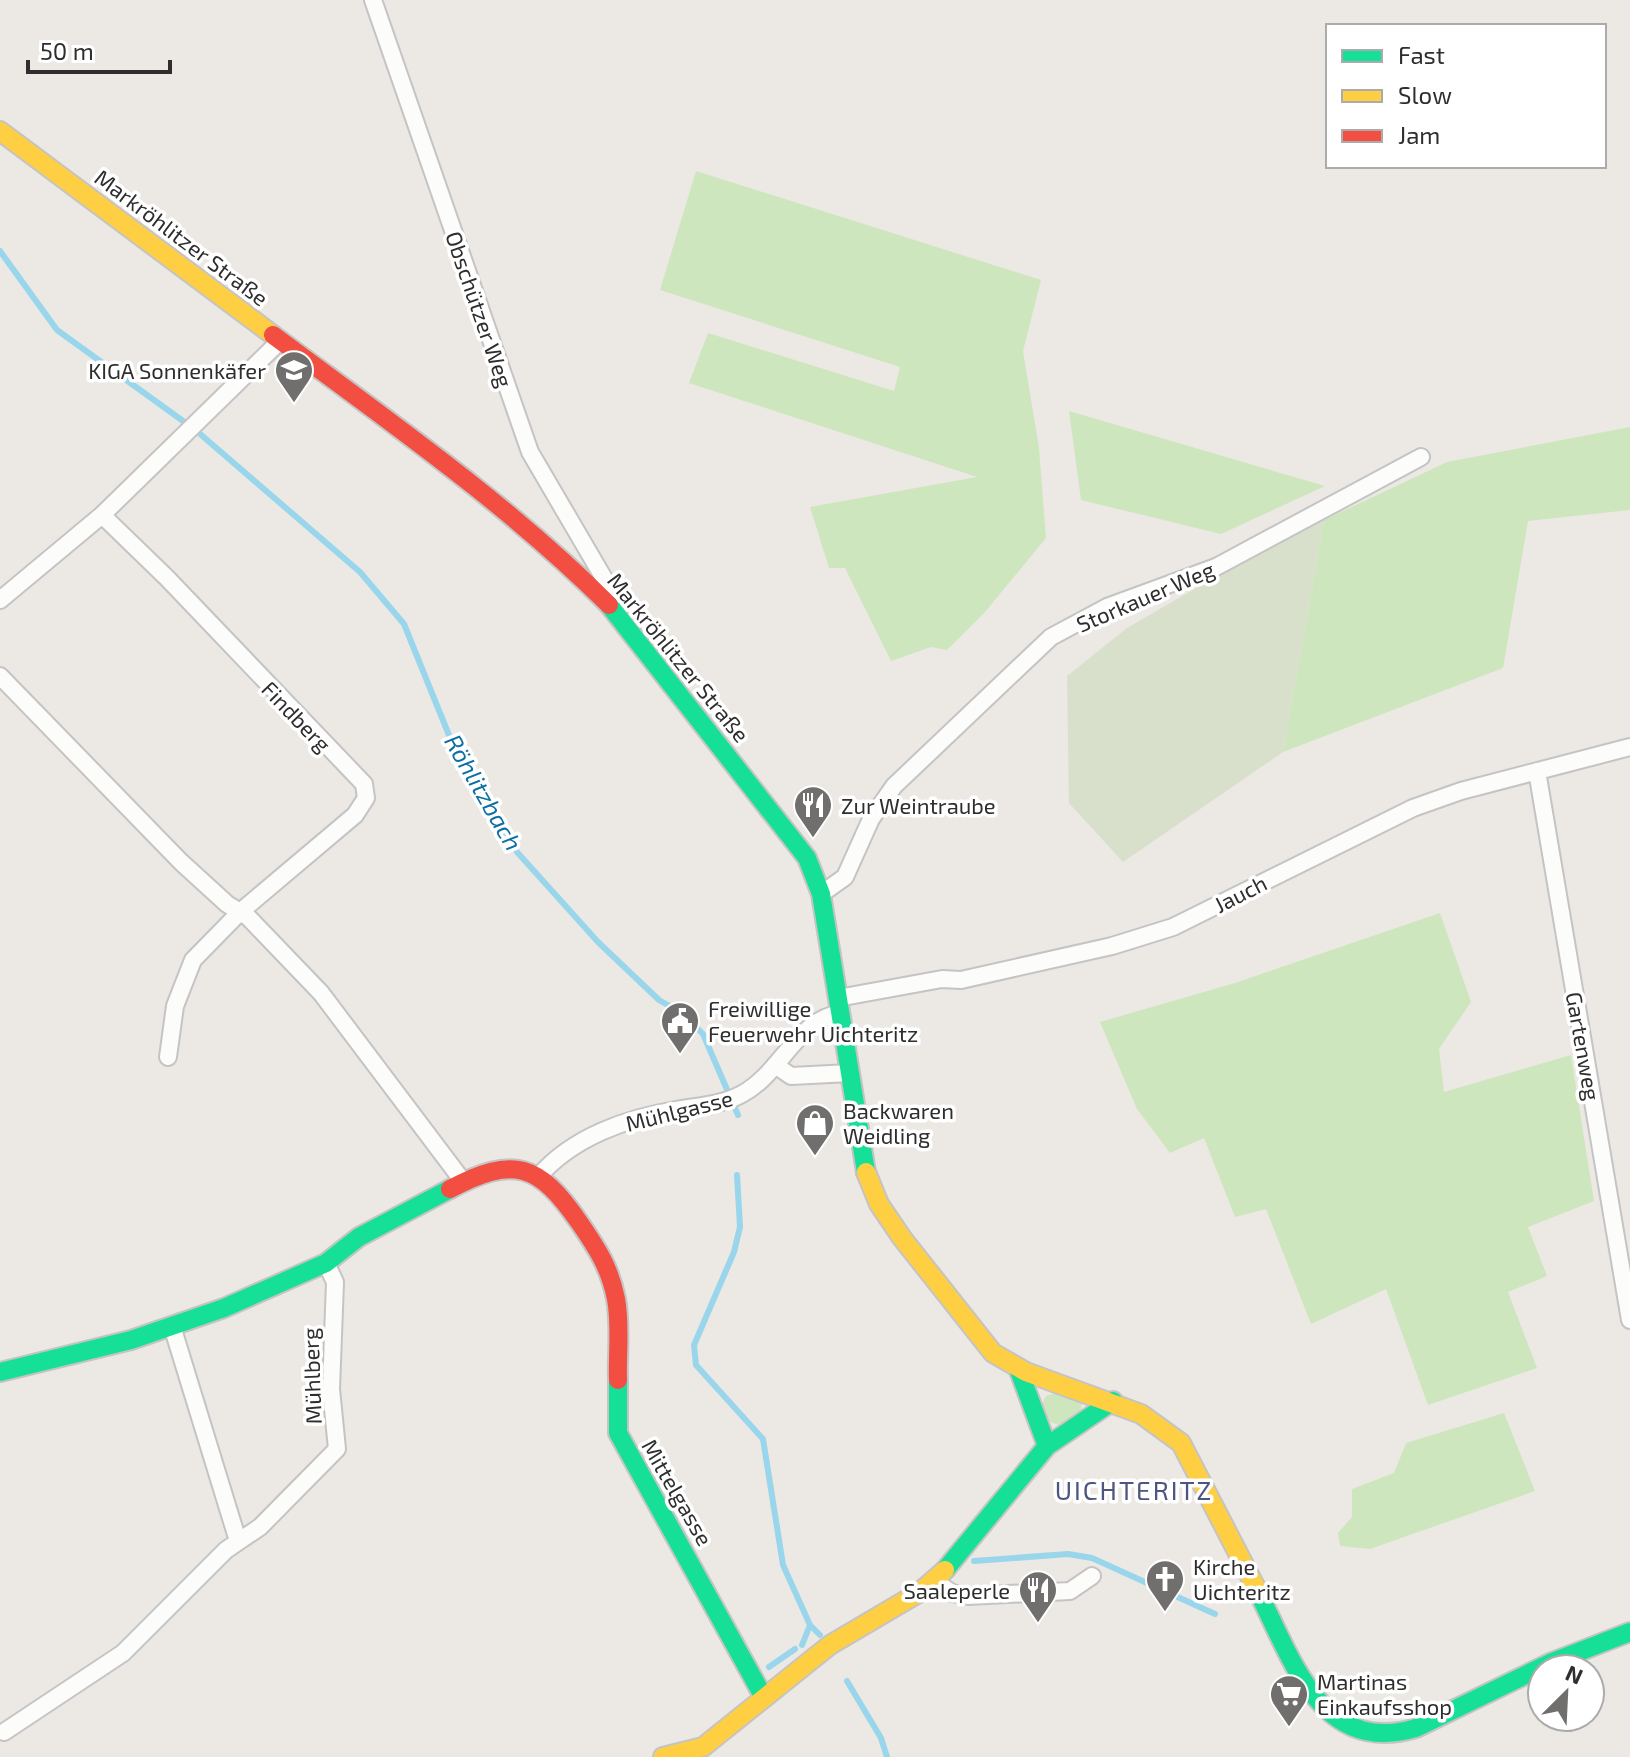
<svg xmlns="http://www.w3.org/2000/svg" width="1630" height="1757" viewBox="0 0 1630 1757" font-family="'Exo 2',sans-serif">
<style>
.green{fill:#cee6be}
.cemetery{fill:#d8e0cc}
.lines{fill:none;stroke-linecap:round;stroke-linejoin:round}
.stream{stroke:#99d6ec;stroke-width:6}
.street-casing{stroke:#c5c4c5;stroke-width:20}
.fast-casing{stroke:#c5c4c5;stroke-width:22}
.slow-casing{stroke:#c5c4c5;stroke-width:22}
.jam-casing{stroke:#c5c4c5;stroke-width:22}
.street{stroke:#fcfcfb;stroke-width:16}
.fast{stroke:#16e098;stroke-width:18}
.slow{stroke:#ffcf43;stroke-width:18}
.jam{stroke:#f24e42;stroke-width:18}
.labels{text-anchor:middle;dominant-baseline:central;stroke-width:7;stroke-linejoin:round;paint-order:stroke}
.street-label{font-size:22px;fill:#2e2e2e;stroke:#fff}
.poi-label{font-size:22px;fill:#2e2e2e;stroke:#fff;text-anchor:start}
.water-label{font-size:24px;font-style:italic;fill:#0d6fa3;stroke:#fff}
.quarter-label{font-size:26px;letter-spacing:2px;fill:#4d5680;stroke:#fff}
</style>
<rect width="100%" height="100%" fill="#ece8e4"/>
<path class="green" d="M696,171L1041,280L1023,351L1039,448L1046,538L985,612L947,650L931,647L891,661L845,568H829L810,507L977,477L689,383L708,333L894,391L900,367L660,290Z
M1069,411L1325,486L1221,534L1081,500Z
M1630,427V510L1528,521L1503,668L1283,752L1324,520L1447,462Z
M1440,913L1471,1002L1439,1049L1444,1092L1571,1055L1594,1201L1528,1227L1547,1276L1508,1292L1537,1368L1428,1405L1386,1289L1311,1324L1266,1209L1235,1217L1204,1138L1170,1153L1137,1109L1100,1022L1235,983Z
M1055,1393L1078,1400L1082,1405L1080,1412L1058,1425L1048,1421L1042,1404L1046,1396Z
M1504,1413L1535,1491L1370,1549L1340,1546L1338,1533L1352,1517V1489L1394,1473L1406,1443Z"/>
<path class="cemetery" d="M1324,520L1283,752L1123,862L1069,803L1067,676L1127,628L1265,548Z"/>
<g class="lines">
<path class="stream" d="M0,251L57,330L183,421
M199,433L360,572L404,624L457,755L517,852L598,942L659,1000L682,1013L703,1034L738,1115
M737,1175L740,1227L734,1252L694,1345L696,1365L763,1439L783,1565L810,1625L820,1635
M974,1561L1068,1554L1092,1558L1215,1614
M802,1645L810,1625
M769,1667L795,1649
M847,1681L881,1738L887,1757"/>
<g class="street-casing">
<path id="street" d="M373,0L530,452L602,575L610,590L611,607
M102,515L167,578L364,784L366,798L355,815L240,912L193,960L175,1006L168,1057
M0,600L102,515L281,340
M0,676L181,862L227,904L248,917L321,993L462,1180
M1537,771L1630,1320
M821,894L845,877L871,819L894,786L1051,637L1107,607L1216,567L1421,457
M838,998L942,979L961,980L1112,946L1173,927L1413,808L1461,791L1630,747
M775,1065L791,1076L850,1073
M539,1176C573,1137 627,1118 676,1110C698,1106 722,1105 742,1094C780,1074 796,1021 840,1013
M172,1326L238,1541
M934,1581L952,1593L968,1596L1070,1591L1092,1576
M4,1732L123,1653L226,1550L260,1527L337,1449L331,1389L335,1282L326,1263"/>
</g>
<g class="fast-casing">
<path id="fast" d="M609,605L807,858L821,894L866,1172
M1018,1368L1047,1446
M0,1372L131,1340L224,1308L326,1263L359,1237L450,1189
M618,1380V1433L763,1696
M945,1570L1047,1446L1113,1401
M1256,1588C1291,1656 1320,1757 1416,1728L1550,1663L1630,1632"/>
</g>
<g class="slow-casing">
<path id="slow" d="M0,131L273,335
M866,1172L879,1204L902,1238L993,1353L1026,1372L1141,1414L1181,1443L1256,1588
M663,1757L703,1747L830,1645L920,1592L945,1570"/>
</g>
<g class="jam-casing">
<path id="jam" d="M273,335C387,420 508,504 609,605
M450,1189C514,1155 539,1164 579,1222C597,1248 610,1268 616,1299C621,1325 617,1355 618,1380"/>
</g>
<use href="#street" class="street"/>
<use href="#fast" class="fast"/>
<use href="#slow" class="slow"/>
<use href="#jam" class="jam"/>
</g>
<defs>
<g id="school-pin" transform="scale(2)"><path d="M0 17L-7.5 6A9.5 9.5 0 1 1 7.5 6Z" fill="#706f6e" stroke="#fff"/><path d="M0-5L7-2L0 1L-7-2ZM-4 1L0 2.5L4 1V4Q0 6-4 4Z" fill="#fff"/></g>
<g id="restaurant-pin" transform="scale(2)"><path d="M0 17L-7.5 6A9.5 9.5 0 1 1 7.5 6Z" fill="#706f6e" stroke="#fff"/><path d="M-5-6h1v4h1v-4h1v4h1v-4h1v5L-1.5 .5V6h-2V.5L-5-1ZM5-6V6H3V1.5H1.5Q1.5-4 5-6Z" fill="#fff"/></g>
<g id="civic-pin" transform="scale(2)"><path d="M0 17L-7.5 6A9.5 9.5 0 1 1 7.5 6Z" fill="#706f6e" stroke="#fff"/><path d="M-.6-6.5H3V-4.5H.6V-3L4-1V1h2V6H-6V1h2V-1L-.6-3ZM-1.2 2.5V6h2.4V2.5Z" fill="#fff"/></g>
<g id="shop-pin" transform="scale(2)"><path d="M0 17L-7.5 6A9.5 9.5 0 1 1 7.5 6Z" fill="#706f6e" stroke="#fff"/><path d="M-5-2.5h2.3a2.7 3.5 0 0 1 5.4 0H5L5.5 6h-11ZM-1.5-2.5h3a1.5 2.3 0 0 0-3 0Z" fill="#fff"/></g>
<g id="church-pin" transform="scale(2)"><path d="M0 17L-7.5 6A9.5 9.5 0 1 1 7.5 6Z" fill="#706f6e" stroke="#fff"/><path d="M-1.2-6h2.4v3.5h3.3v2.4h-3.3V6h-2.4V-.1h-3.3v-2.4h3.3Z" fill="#fff"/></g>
<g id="supermarket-pin" transform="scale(2)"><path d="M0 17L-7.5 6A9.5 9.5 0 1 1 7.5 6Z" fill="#706f6e" stroke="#fff"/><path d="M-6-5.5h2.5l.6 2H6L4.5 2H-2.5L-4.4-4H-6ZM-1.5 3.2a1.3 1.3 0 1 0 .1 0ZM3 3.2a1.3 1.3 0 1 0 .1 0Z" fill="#fff"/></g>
</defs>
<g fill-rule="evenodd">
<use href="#school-pin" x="294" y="370"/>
<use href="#restaurant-pin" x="813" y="805"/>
<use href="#civic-pin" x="680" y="1021"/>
<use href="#shop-pin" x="815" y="1123"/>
<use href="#church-pin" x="1165" y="1579"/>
<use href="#restaurant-pin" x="1038" y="1590"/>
<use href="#supermarket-pin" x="1289" y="1694"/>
</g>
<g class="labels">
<g class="street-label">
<text transform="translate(182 237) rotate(37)">Markröhlitzer Straße</text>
<text transform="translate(480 309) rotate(71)">Obschützer Weg</text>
<text transform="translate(1145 596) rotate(-23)">Storkauer Weg</text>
<text transform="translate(679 657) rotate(51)">Markröhlitzer Straße</text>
<text transform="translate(297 716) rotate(46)">Findberg</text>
<text transform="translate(1240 893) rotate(-27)">Jauch</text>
<text transform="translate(1584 1046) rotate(80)">Gartenweg</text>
<text transform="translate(679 1110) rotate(-14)">Mühlgasse</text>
<text transform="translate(311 1376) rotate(-92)">Mühlberg</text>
<text transform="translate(678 1492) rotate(60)">Mittelgasse</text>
</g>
<g class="poi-label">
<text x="266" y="370" text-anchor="end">KIGA Sonnenkäfer</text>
<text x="841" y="805">Zur Weintraube</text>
<text x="708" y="1008">Freiwillige<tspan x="708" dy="25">Feuerwehr Uichteritz</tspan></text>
<text x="843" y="1110">Backwaren<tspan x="843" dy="25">Weidling</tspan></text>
<text x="1193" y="1566">Kirche<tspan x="1193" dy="25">Uichteritz</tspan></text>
<text x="1010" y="1590" text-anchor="end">Saaleperle</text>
<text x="1317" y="1681">Martinas<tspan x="1317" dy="25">Einkaufsshop</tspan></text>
</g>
<g class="water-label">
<text transform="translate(484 792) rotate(60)">Röhlitzbach</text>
</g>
<g class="quarter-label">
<text x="1134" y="1489">UICHTERITZ</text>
</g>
</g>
<rect x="1326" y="24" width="280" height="144" fill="#ffffff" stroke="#ababab" stroke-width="2"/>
<rect x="1342" y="50" width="40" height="12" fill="#16e098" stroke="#ababab" stroke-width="2"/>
<text x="1398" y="64" font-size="24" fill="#2e2e2e">Fast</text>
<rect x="1342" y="90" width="40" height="12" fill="#ffcf43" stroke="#ababab" stroke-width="2"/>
<text x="1398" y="104" font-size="24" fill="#2e2e2e">Slow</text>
<rect x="1342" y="130" width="40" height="12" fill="#f24e42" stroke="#ababab" stroke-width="2"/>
<text x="1398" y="144" font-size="24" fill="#2e2e2e">Jam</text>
<g transform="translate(1566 1693) rotate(24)"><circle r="38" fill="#ffffff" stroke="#ababab" stroke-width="2"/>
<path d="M0-6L14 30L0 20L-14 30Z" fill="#706f6e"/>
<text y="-12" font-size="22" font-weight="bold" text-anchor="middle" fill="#2e2e2e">N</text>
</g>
<path d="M28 60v12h142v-12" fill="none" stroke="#2e2e2e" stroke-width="4"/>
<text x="40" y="60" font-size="24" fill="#2e2e2e" stroke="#ffffff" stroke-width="6" paint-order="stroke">50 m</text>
</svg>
